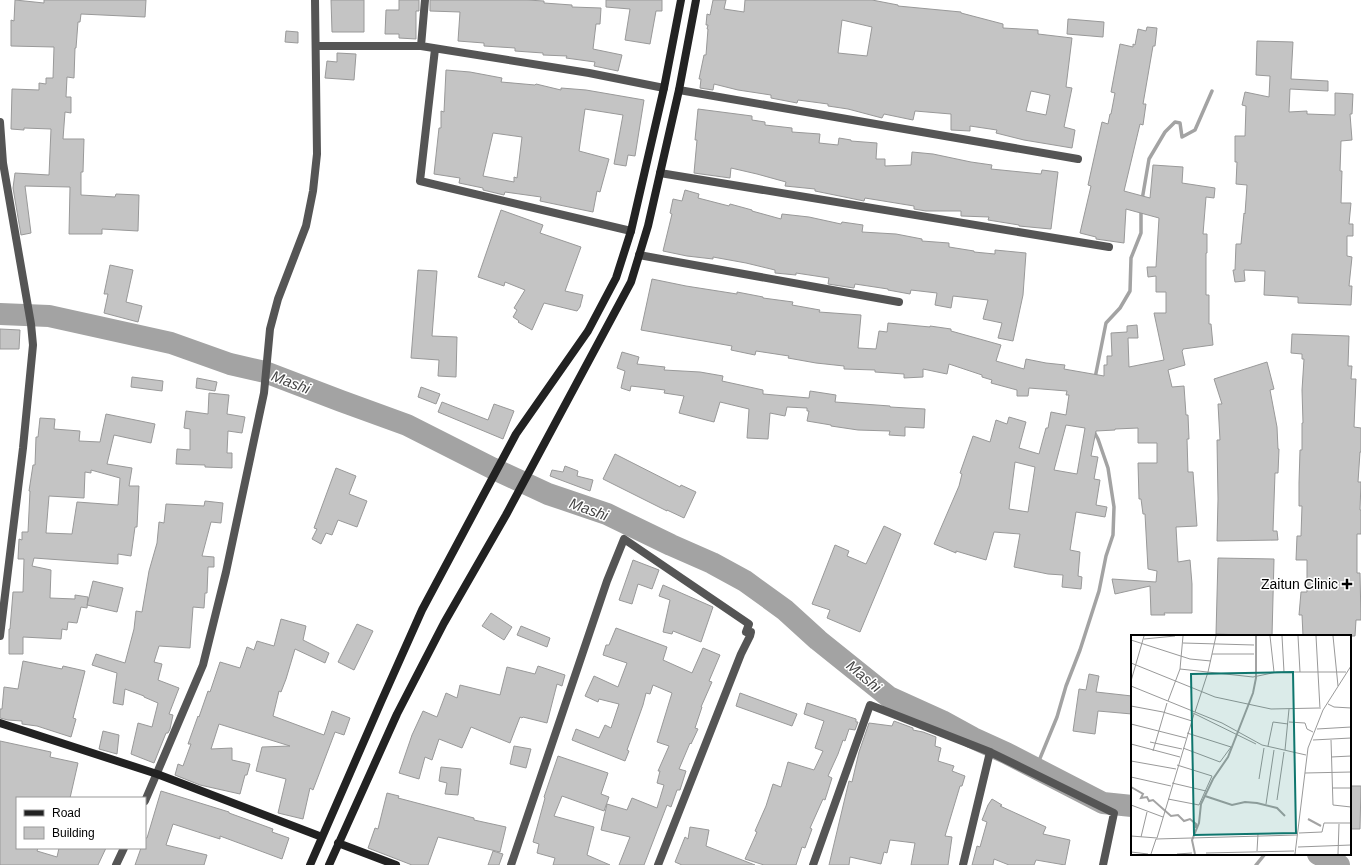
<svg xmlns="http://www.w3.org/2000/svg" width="1361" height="865" viewBox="0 0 1361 865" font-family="Arial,sans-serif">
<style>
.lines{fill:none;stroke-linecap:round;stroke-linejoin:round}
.stream{stroke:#a3a3a3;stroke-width:3.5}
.river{stroke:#a3a3a3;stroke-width:22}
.building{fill:#c4c4c4;stroke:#999;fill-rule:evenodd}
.street{stroke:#555;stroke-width:8}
.secondary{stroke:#222;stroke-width:8}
.poi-dot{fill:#000;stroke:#fff;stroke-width:1.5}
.labels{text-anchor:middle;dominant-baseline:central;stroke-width:3;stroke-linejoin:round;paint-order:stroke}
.poi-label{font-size:14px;fill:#000;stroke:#fff;text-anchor:end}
.water-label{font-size:15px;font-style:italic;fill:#444;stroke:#fff}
.inset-river{fill:none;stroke:#a3a3a3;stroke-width:2}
.inset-road{fill:none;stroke:#999;stroke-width:1}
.view{fill:#0f766e;fill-opacity:0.15;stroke:#0f766e;stroke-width:2}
.inset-edge{fill:none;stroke:#000;stroke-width:2}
</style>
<rect width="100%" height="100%" fill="#fff"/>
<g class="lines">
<path class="stream" d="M1142,200L1149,159L1165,132L1175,122L1180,123L1182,137L1195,130L1212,91
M1095,378L1106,323L1120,308L1130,291L1131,258L1141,233V208
M1036,768L1057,717L1066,686L1080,650L1099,591L1106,556L1113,535L1114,507L1108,468L1098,439L1093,430
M1256,865L1265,854"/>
<path class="river" d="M0,314L49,316L171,343L230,364L265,372L341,401L407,425L492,468L548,494L607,514L671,545L712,563L745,581L785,610L818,640L889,697L942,721L973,738L1006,753L1103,803L1132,806
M1318,854L1339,865"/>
</g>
<path class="building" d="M15,0L44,3V0H146L145,17L81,14L80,22H78L76,48H75L74,78L67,77L66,97H71V113L65,112L63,139H84L83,172H81V195L115,197L116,194L139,195L138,231L102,229V234H69L70,187L25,186L31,233L21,235L13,188L15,173L49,175L51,129L24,128V130L11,129L12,89L39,90V83L46,84V78H53L54,47L11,46V20L14,21Z
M331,0H364V32H332Z
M399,0H419V11H416V39L399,38V34H385L386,10H399Z
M430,0H527L544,1V3L572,5V7L601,8L600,24H596L593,49L622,55L618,71L594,66L595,62L566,58L567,56L543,55V53L515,51V48L484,46V43L458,41L460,12L430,11Z
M606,0H662V11H656L650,44L625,40L630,9L606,7Z
M713,0H726L724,9L744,12L745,0H872L898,5V6L961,12V13L1003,24V28L1038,30V34L1072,38L1066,87L1072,88L1064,127L1075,130L1072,148L1024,140L996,133L997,130L970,126V131L951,130V114L915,111L913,120L884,114L882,118L848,109L828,106V104L798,100L797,103L771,98V95L738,90L714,84L713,90L700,88L701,79H699L704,55H706L708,29H707L708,25H706L707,14L710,15ZM842,20L872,27L867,56L838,53ZM1031,91L1050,95L1046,115L1026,111Z
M1068,19L1104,22L1103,37L1067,34Z
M1147,27L1157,28L1155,46H1153L1143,104H1146L1143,125L1140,124L1124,191L1150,198L1153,165L1183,167L1182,183L1215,188L1214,198L1206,197L1203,234H1207V253H1206V295H1209V324H1211L1213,345L1183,349V350L1182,351L1185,365L1168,370L1172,387L1184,386L1186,415H1188L1189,439H1187L1188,472H1193L1197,526L1176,527L1178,562L1190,560L1192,584V613H1164L1165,615H1151L1150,586L1115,594L1112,579L1156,582L1157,571L1148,569L1145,514H1143L1141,499H1139L1138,463H1157V443H1138V428L1115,429V430L1096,431L1091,456L1098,457L1094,479L1100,480L1096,505L1107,507L1105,517L1076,512L1070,550L1080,552L1078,576L1082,577L1081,589L1062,587L1063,575L1048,574L1014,567L1020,534L994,532L986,560L956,551V553L934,544L959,486L962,474L960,473L973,436L990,442L996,420L1007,424L1009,417L1026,422L1019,448L1039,454L1046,428H1048L1051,412L1066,415L1069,395H1066L1067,391L1029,388L1028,396H1017V390L991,383L992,380L982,377V375L949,364L947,374L923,369V377L904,378V374L875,372V370L844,369V366L816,363L788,358L789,356L756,351L755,355L731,350L732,346L641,330L652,279L686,286L737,294V292L763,297V298L793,302L792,305L820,310L819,312L861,315L858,348L876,349L879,331L887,332L888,323L930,327V326L951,329V331L1001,345L996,361L1024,369L1026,359L1046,363L1065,365L1064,369L1104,376V365H1107V356H1112L1111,333L1127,332V326L1137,325L1138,338H1128L1129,367L1164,360L1154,313H1166V292H1156V276L1148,277L1147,267H1156L1159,218L1126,209L1124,243L1096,239V237L1080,233L1091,186L1088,185L1102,122L1108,124L1110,114H1111L1115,93L1111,92L1120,44L1133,47V44L1135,45L1138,29L1146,31ZM1066,425L1085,428L1077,474L1054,470ZM1015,462L1035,467L1028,512L1009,509Z
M286,31L298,32V43L285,42Z
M1257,41L1293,42L1291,79L1328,81V91L1290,89L1289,112L1307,111V114L1335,115V93L1353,94L1352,114H1350L1352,140L1341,141L1340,171H1342L1341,203H1351L1349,224H1353V236H1347V256L1352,257L1349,286H1352L1351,305L1298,303V297L1264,295L1265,271L1244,270L1245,281L1235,282L1233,270H1235L1236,244H1241L1244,213L1245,214L1247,185L1236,184L1237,162H1235V136H1245L1246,106L1242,105L1245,92L1269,97L1270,76L1256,75Z
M337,53L356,54L354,80L325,78L327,61L337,62Z
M446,70L470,72L502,78L501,82L535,85L536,84L561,90V88L586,90L644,100L635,156L628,155L626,166L614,164L623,115L585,109L579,151L609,159L600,192L597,191L593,212L540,201L541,197L505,192L504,195L483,190V188L459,183L460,178L434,174L439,128H441V111L444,112ZM493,133L522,137L517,178L514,177V182L483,176Z
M698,109L752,116V120L765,122V125L792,128V132L820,134L819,143L838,145L839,138L851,140V141L877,143L876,159H885V166L911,165L912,152L933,154L971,162L992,165L991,169L1041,174L1042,170L1058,172L1051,229L1019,226V225L988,220L989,217L961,216V211H926L914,209V206L865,198L864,201L815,191V189L785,186L786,182L757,174L731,168L730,178L694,173L697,140H695Z
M685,190L699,194L698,198L729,206L730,204L752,210V211L781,219L782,214L809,217L841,224L842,222L863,225L862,232L896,234L922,239V241L949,243V247L974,251V252L995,254V250L1026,253L1023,295L1013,341L998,338L1002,323L983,319L988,300L953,296L951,308L935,305L937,293L911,290L910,294L888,290V289L855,284L854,288L828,284L829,278L796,273V275L775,273V270L746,263L713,257V259L687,256L663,251L672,214L670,213L673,199L682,201Z
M501,210L543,225L540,233L581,247L565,291L583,295L580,307L577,311L544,303L532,330L518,322L519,321L513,317L517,310L514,308L525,290L505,282L504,286L478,277Z
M110,265L133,270L126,302L142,306L138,322L104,313L108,294H104Z
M418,270L437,271L432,336L457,337L456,377L438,376L439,360L411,358Z
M0,329L20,330L19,349H0Z
M1292,334L1349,336L1348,366H1352L1351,379H1356L1354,427L1361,428V452H1360L1358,482H1361L1360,510H1361V534H1357V573H1360L1361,620H1356L1355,636H1303L1302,615H1299L1301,592H1307V560H1296L1297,536H1301L1302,506H1299V483L1300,450H1302V423H1303L1302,390L1304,359H1302V354L1291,353Z
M622,352L639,357L637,364L665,367L664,370L700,372L723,376L722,381L763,390V394L809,398L810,391L836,395L835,402L890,406V407L925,409L924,428L905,427V436L889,435L890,431L858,430L831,426V425L807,421L809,411H807V408L787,407L785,416L770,413L768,439L747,438L749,409L720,402L714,422L679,413L684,396L664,393L665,390L631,386L630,391L621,388L625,371L617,368Z
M1267,362L1274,389L1270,390L1277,427L1278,449H1279L1278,473H1275L1273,531H1277L1278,540L1217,541L1218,499L1217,440H1220L1218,404H1222L1214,379Z
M132,377L163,381L162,391L131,387Z
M197,378L217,382L215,391L196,388Z
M421,387L440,394L436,404L418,397Z
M209,393L229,395L227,414L245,417L242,433L228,431L227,453H232V468L205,467V465L176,464L177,449L190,450V429L184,428L186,411L208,414Z
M442,402L488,420L494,404L514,411L503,439L438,412Z
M106,414L155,424L151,443L114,435L107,464L132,468L129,486H139L137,527H135L131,556L118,554V564L34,558L32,566L51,570L50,598L75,599V595L88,597L87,608L81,607L77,623L68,622L67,630L62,629L61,639L23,637V654H9V629H10L13,592H23L24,559H18L19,539L22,540V532H28L30,491H29L33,465H35L36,437H38L40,418L55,419L54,429L80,431L79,441L100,442ZM91,470L120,478L118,505L77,502L72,534L46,533L49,496L84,498L85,472L91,473Z
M615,454L680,487L681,485L696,492L684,518L667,510V511L603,479Z
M565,466L578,471L577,476L593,480L590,491L550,476L552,470L563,472Z
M336,468L356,476L349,494L367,501L357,527L338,520L332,535L326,533L321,544L312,539L317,529L314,528Z
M205,501L223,503L221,523L211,522L202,556L214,557V567H208L207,593H205L204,608L193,607L190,648L159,646L154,662L162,664L158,680L179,688L169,714L173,715L170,729L168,733H166L154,763L131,754L138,723L152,727L158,703L144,697V696L125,689L123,705L113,703L117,673L92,665L96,654L125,663L134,629L136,611L142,612L149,571L157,543L159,522L164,523L166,504L204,506Z
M884,526L901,534L860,632L827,618L830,610L812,604L835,545L849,551L847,556L866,564Z
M1218,558L1274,559L1272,636L1216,634Z
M633,560L659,570L652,589L638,584L632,604L619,600Z
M93,581L123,588L117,612L87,605Z
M663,585L713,607L701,642L673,631L672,634L663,632L670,600L659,596Z
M491,613L512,627L504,640L482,626Z
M281,619L306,626L303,640L329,653L325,663L295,649L286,679L281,692L279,691L273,716L324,735L332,711L350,718L344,735L335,732L313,790L310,788L303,819L278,813L286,779L256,771L262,747L290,746L219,724L211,749L232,748V760L250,764L247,775H245L240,794L200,785L175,775L178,764L183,766L191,744H188L198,716L199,717L208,691L210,692L220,662L240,668L247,647L254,650L257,641L274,646Z
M357,624L373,631L354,670L338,662Z
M521,626L550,638L547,647L517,635Z
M616,628L667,647L663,660L692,673L703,648L720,655L709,681L712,682L701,707H702L695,728L698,729L691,744L690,743L679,769L686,771L680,790H677L671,807L667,805L644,865H619L630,837L601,830L607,804L627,810L632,798L657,808L664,785L657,783L660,771H658L669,746L657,742L672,693L653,685L650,694L646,693L643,705L627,750L629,751L625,761L572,740L576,729L599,738L605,725L611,728L619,704L599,699L598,702L585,696L594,676L618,687L627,663L603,655L606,645H609Z
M23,661L62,669L63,666L85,671L73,718L76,719L71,737L37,726L22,724V721L8,720L0,718V709H2L4,687L18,689Z
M538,666L565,675L562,686L557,684L547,723L523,717L522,718L520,717L510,743L471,727L462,748L439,739L432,760L425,757L419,779L399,773L412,735L423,711L437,717L446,693L457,698L460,685L500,695L507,667L535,674Z
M1089,674L1099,676L1096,692L1132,696V714L1098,711L1095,734L1073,731L1079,689L1086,690Z
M740,693L797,714L792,726L736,706Z
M807,703L856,719V722H858L855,730L849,729L845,741L843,740L838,754L828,776L832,778L825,800L823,799L810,828L812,829L805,848L802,847L796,865H764L745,859L757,832L755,831L766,806L773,784L781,787L788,762L814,770L823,751L815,748L824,721L804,714Z
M894,721L913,728V730L923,732L936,737L935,746L941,748L938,761L954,766L952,771L965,776L962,786H960L945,836L952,837L948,865H911L915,843L890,840L887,853L884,852L881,864L850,857L849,865H829L849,781L852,782L859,752L869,723L892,726Z
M103,731L119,735L117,754L99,749Z
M0,741L51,752L50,757L78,763L70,798H17V848H38L37,851L57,857L59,848H106L98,865H0Z
M514,746L531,749L526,768L510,764Z
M558,756L608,773L601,794L609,797L604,811L562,796L554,816L594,827L587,855L610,865H553L555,858L537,853L539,844L533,842L545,798L544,797Z
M441,767L461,769L458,795L445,794L447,783L439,781Z
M1350,786H1361L1360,829H1350Z
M161,791L229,812V813L273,829L272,832L289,838L282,859L220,836V839L173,824L166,845L207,855L204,865H135L141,848H145V838H147Z
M387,793L399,796L398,798L474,818V820L506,827L500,852L438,837L428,865H412L368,848L375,828L378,829Z
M992,799L1002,805L1000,806L1046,827L1043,834L1070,840L1065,865L1036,860L1034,865H1009L994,859L993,865H972L977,846L980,847L987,822L982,820L988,805Z
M690,827L709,830L706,846L755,865H682L675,862L685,837L688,839Z
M493,851L503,854L499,865H488Z"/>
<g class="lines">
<path class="street" d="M316,46H421L589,73L664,88
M421,46L425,0
M435,49L420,181L631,231
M679,90L1078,159
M0,122L3,163L31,324L33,345L23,448L0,636
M660,173L1109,247
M639,255L899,302
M145,801L203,665L226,572L264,393L270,329L278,299L306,226L313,191L317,154L315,0
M116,865L124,848
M511,865L607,581L624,539L749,624L746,632H751L750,636L741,654L658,865
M813,865L870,705L990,752L1114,813L1103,865
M963,865L990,752"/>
<path class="secondary" d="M0,723L157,774L322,837
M338,843L396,865
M310,865L381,702L422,610L516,434L588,331L616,278L631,231L664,88L681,0
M329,865L397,714L444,623L506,515L631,282L648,226L679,90L696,0"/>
</g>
<path class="poi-dot" d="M1345 578h4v4h4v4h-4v4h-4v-4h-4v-4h4z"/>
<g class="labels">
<g class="poi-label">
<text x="1338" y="584">Zaitun Clinic</text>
</g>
<g class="water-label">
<text transform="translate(291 382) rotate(21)">Mashi</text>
<text transform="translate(589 509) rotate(20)">Mashi</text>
<text transform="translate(864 676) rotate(40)">Mashi</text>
</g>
</g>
<g transform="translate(1131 635)">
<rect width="220" height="220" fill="#fff"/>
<path class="inset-river" d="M0,152L12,159L10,163L16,162L18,166L22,165L40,181L47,180L53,186L59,184L65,189V193M74,161L101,170L114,167L126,168L146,173L154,181M177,184L190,191M64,219L61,205L68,188L70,169L82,144L97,122L122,58L125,43V1"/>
<path class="inset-road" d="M139,1L143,37M151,1L153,37M167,1L169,37M185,1L189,74M202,1L207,51M13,4L44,1M0,5L59,24L80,26M52,8L123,10M81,19H123M0,28L84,62L140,74L188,73M49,34L122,42L146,37H215M0,46L13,1M0,51L91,88L131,110L175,120M37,66L49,34L52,1M197,69L203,72L220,73M0,71L32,77L61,86M64,77L77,37L85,1M62,78L125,109M158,87L174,88L176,94L182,97M0,89L55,103M186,94L220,92M182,105L220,103M200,105L202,170L220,172M19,107L51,114M0,109L49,122M137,111L142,87L157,89M52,113L89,127L100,112L56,98M154,115L158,74M22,116L36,68M200,122L220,121M0,126L45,134M174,138L220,137M0,142L40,151M128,144L133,113M41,148L75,156M201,153H220M37,164L68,170L81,141L46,130M146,165L153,117M135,169L143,115M0,170L32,182M168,198L191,197L193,188H220M0,201L26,203L63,79M10,202L16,177M167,212L220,210M126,216L127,199M0,217L17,219M75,218L163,216M20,219L25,204L166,200M46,219L61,218M164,219L177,113L192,75L220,31M207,219L208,189"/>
<path class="view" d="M162,37L165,198L63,200L60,39Z"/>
<rect width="220" height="220" class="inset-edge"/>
</g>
<rect x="16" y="797" width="130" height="52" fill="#ffffff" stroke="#999999"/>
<rect x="24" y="810" width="20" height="6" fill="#222222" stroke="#999999"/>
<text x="52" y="817" font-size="12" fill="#000000">Road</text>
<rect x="24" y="827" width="20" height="12" fill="#c4c4c4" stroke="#999999"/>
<text x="52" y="837" font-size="12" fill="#000000">Building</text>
</svg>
